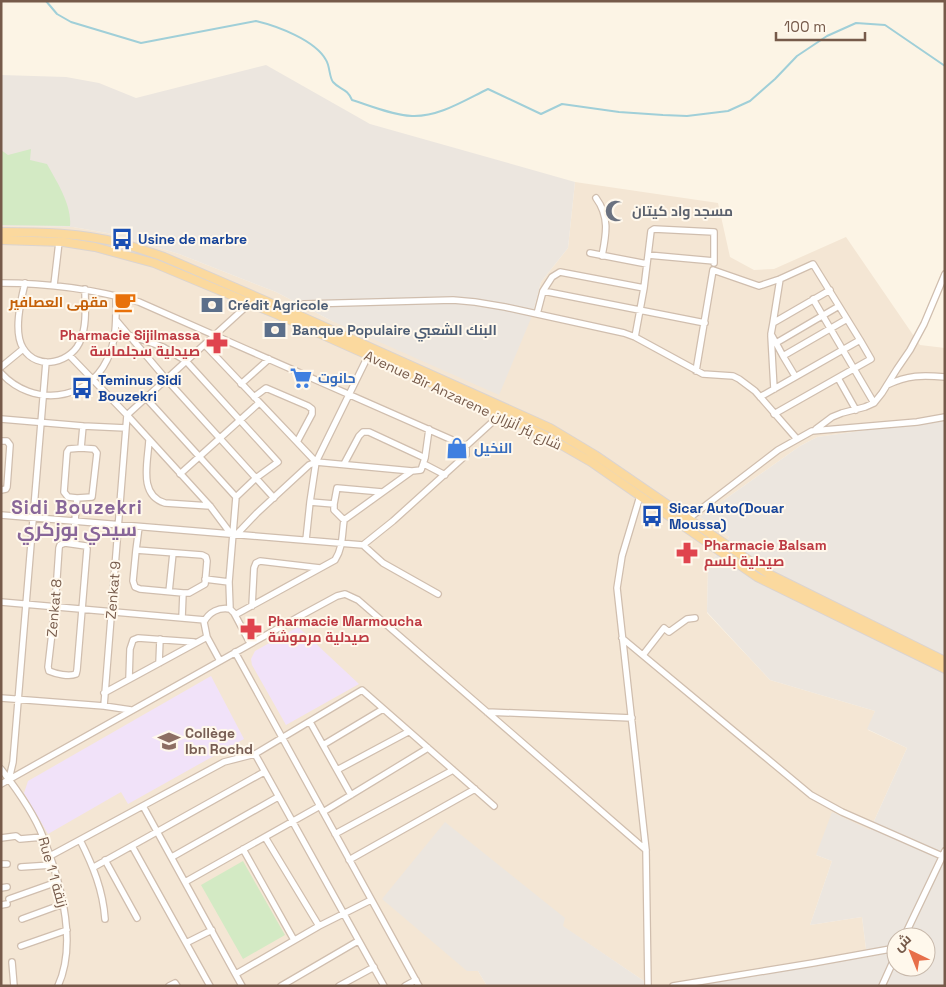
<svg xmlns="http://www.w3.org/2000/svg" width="946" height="987" viewBox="0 0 946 987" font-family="'Space Grotesk',Cairo,sans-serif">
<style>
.residential{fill:#f4e6d4}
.industrial{fill:#ece6df;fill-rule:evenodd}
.education{fill:#f1e2f9}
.green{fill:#d3eac4}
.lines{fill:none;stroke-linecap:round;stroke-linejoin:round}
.stream{stroke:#a0cfd8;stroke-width:2}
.minor-casing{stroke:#d0beae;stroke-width:8}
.major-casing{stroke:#dbd4d0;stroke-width:10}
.minor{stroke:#fff;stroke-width:5.5}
.major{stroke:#fbd99e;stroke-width:8}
.labels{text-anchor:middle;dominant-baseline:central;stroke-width:4;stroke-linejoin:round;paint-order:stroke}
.worship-label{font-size:14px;font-weight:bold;fill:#5b616d;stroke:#fff8ec;text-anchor:start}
.transit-label{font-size:14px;font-weight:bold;fill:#164399;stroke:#fff8ec;text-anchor:start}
.food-label{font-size:14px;font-weight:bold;fill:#c56008;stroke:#fff8ec;text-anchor:end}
.service-label{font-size:14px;font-weight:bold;fill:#4e5e75;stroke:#fff8ec;text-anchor:start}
.health-label{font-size:14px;font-weight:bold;fill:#be3a42;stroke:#fff8ec;text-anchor:start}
.shop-label{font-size:14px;font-weight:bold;fill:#366cbe;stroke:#fff8ec;text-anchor:start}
.street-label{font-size:14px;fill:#765a4a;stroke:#fff8ec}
.education-label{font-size:14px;font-weight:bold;fill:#785e54;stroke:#fff8ec;text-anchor:start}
.district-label{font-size:19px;font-weight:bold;letter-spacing:1px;fill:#869;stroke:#fff8ec}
</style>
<rect width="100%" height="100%" fill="#fcf4e5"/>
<path class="residential" d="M575,182L718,203L730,257L754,270L774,269L846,237L920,345L945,348V419L817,437L800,446L700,517L729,537L708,566L707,613L770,680L875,711L868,730L907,748L870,830L816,855L832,861L810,925L862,917L867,957L695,986H647L644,981L562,926L478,971L487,986H1V226L73,227L113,234L179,254L276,292L334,322L532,316L541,282L568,248Z"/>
<path class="industrial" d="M266,65L370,124L575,182L568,248L541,282L532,316L499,395L334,322L276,292L179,254L113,234L73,227L1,226V75L66,77L99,83L136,98Z
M945,419V986H695L867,957L862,917L810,925L832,861L816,855L832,812L870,830L907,748L867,729L875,711L770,680L707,612L708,566L729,537L700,517L800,446L817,437ZM896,937H926V967H896Z
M445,822L565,918L563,926L644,981L647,986H487L478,971H467L382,899Z"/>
<path class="education" d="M298,627L359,684L286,725L252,665L251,659L255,651Z
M211,676L244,739L128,804L121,792L48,834L24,793L28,781Z"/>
<path class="green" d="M31,149L30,160L47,164C57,182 72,205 70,226L1,225V150L8,155Z
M243,861L285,935L243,959L201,885Z"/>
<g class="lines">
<path class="stream" d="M46,1L57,14L71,22L141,43L256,21C277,26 315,40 326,60C330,66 329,77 333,82C340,90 347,88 352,100C371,106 392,115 412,116C439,117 465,100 488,89L541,114L562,104L619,112L663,115L687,116L728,111L750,101L775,79L797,56L827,36L856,23L885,25L945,66"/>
<g class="minor-casing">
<path id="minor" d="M596,198C610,217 606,235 602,256
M590,253L647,264
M648,255L714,261V263
M1,283C49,283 93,289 139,302L466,446L500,415
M25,283C21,300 13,332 23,348C37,372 73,363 81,339C87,324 85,305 85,289
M54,285L59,242
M543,291L552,277L560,272L644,288
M813,299L874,403
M291,312L304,304L453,300L475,302L505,307L624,333L635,337L703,374L733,376L739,379L755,391L797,439
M537,314L543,291L705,323
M116,320L166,379L274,498
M773,323L780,279
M126,334L163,347L186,361L278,462L256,478L236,497L229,582L230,609L234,613L250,643
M771,336L774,389
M635,337L644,288L651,231L654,229L714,232V261
M776,343L771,334L773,323L830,290
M205,345L316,462
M70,356L127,415L210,506L231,534
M783,356L776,343L839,306
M1,367L23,349
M696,371L713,270L759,286L780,279L813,264L860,340
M1,373C32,407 87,402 107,360C117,340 116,318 116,296
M795,376L783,356L847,319
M838,378L856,410
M241,384L269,359
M887,385C908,375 922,375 945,377
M254,397L266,388L308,406L312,409V414L297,442
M760,397L860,340L871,359L774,414
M146,398L236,497
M1,419L83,426L81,448L94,449L97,453L92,497L77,498
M83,426L126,428
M816,429L832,417L842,413L865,407L874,403L882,393L897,369L910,350L924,324L945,274
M149,440C148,462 138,495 165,503L210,506
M1,441H7L10,445L7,487L6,489L1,490
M425,458L429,429
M344,464L359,436L363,432H369L425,458L421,470L412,471
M424,464L445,475
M180,474L259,403
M640,496L622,556L617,588L646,850L648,986
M310,502L316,462L368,356
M334,504V510L344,520
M1,515L363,545L383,563L438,594
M688,519L778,450L812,431L917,422L945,417
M306,540L310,502L334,504L337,488L382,492
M65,543L86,546L87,549L77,670L76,674C69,677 56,674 49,671L48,667L55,607L59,548L60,545Z
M73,543L77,498L68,497L64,492L67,452L69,449L81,448
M363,545L393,521L466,455V446
M136,550L139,527
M205,579L229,582
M169,592L173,553
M1,602L205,620
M252,606L254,568L256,563L260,561L320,568
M235,615L335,560C343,548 342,534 344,520L412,471L316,462L309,465L257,513L237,534
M182,618L183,593L140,589L135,587L133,581L136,550L202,555L206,557L207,561L205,584L189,593H183
M622,638L811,795L842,812L942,856
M235,652L419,986
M643,655L664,628L669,632L687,619L695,618
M220,661L207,637L204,622C209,612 219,607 230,609
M159,663L160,639
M129,679L130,649L133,640L138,638L194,642
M104,693L207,637
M1,698L104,706L131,710
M104,706L127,415L250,303
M487,712L632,718
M310,722L351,795
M323,745L383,709
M255,754L384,986
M1,769C15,787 35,816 43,837C60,880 78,942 58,986
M337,770L408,732
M9,779L13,762L46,362
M1,784L302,615L337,596L345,594L358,600L646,850
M143,806L242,986
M323,812L428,748
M335,834L453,770
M265,837L319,926
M1,838L16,836L20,839L43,837
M80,840C93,866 103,890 105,919
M132,846L210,986
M243,849L294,940
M50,856L224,762L255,754L362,690L494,806
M172,857L278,797
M105,860L137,918
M349,860L475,789
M1,864H7
M21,867L52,865
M94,867L264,772
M185,882L320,806
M1,888L7,887
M9,899L57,882
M1,905L7,904
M22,919L63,904
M904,937L945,851
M186,943L212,930
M21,946L67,930
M12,962L14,986
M236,974L319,926L371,900
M169,986L175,983L177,986
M281,986L358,941
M339,986L374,967
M405,986L416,980
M673,986L813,963L896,948
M882,986L896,955"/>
</g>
<g class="major-casing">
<path id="major" d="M1,232C41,232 82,233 120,243C135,247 150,252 164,257L296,314L550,428L595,455L769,574L945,661
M1,240L63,242L95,247L154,263L276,314L473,402L544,435L591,462L757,577L945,669"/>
</g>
<use href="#minor" class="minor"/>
<use href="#major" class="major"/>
</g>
<defs>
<g id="mosque-bare" transform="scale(1.725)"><path d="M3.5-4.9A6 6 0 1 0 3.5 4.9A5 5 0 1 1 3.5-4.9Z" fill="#6b7280" stroke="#fff8ec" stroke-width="2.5" paint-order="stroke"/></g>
<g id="bus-bare" transform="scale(1.725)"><path d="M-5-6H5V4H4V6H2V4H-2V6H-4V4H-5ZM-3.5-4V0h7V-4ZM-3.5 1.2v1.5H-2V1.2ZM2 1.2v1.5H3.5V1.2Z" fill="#1a4fb4" stroke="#fff8ec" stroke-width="2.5" paint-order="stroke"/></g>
<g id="cafe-bare" transform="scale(1.725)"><path d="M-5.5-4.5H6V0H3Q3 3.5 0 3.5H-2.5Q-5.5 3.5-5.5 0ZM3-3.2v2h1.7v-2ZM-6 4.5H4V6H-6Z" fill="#e8710a" stroke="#fff8ec" stroke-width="2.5" paint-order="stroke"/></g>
<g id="bank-bare" transform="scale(1.725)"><path d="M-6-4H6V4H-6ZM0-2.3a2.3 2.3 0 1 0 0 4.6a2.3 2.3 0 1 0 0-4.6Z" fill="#5c6f8a" stroke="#fff8ec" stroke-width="2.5" paint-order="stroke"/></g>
<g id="pharmacy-bare" transform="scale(1.725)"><path d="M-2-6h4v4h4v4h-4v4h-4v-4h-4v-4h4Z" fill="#e0444e" stroke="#fff8ec" stroke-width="2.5" paint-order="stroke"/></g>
<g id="supermarket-bare" transform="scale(1.725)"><path d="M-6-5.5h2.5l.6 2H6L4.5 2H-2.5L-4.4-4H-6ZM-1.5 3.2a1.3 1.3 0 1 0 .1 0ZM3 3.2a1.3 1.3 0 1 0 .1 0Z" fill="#3f7fe0" stroke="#fff8ec" stroke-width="2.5" paint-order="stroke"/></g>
<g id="shop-bare" transform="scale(1.725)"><path d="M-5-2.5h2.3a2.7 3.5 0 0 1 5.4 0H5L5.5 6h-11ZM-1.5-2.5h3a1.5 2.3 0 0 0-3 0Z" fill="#3f7fe0" stroke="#fff8ec" stroke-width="2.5" paint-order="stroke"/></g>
<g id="university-bare" transform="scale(1.725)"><path d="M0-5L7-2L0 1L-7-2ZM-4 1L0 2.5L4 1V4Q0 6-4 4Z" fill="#8d6e63" stroke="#fff8ec" stroke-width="2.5" paint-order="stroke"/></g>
</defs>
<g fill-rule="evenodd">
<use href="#mosque-bare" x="616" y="211"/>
<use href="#bus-bare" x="122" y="239"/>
<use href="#cafe-bare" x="125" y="302"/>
<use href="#bank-bare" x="212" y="305"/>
<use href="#bank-bare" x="275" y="330"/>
<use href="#pharmacy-bare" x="217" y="343"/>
<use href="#supermarket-bare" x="301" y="378"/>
<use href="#bus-bare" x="82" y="388"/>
<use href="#shop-bare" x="457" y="448"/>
<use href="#bus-bare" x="652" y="516"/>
<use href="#pharmacy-bare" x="687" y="553"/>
<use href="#pharmacy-bare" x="251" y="629"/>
<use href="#university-bare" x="169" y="741"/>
</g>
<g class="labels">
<g class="worship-label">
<text x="632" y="211">مسجد واد كيتان</text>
</g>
<g class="transit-label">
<text x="138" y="239">Usine de marbre</text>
<text x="98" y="380">Teminus Sidi<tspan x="98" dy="16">Bouzekri</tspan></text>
<text x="669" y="508">Sicar Auto(Douar<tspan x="669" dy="16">Moussa)</tspan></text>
</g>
<g class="food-label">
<text x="108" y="302">مقهى العصافير</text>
</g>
<g class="service-label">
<text x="228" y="305">Crédit Agricole</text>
<text x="292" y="330">Banque Populaire البنك الشعبي</text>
</g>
<g class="health-label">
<text x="200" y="335" text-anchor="end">Pharmacie Sijilmassa<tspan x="200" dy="16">صيدلية سجلماسة</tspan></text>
<text x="704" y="545">Pharmacie Balsam<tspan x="704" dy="16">صيدلية بلسم</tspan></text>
<text x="268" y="621">Pharmacie Marmoucha<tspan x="268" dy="16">صيدلية مرموشة</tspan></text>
</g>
<g class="shop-label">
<text x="318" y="378">حانوت</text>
<text x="474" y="448">النخيل</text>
</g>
<g class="street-label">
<text transform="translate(463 400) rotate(25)">Avenue Bir Anzarene شارع بئر أنزران</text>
<text transform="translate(113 590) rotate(-85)">Zenkat 9</text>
<text transform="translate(54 608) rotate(-85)">Zenkat 8</text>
<text transform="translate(53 872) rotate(74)">Rue 1 زنقة 1</text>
</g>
<g class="education-label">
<text x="185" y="733">Collège<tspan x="185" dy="16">Ibn Rochd</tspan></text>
</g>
<g class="district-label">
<text x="77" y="507">Sidi Bouzekri<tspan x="77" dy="22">سيدي بوزكري</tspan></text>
</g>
</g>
<rect width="946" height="987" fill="none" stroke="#765a4a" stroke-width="5"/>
<g transform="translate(911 952) rotate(317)"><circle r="24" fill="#fff8ec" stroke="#c8b9ab"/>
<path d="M0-4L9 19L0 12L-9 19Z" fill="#e76f4a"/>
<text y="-8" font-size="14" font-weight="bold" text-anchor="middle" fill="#765a4a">ش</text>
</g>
<path d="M776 32v8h89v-8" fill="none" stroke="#765a4a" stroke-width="2.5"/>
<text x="784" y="32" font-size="15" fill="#765a4a" stroke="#fff8ec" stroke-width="4" paint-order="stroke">100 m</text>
</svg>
